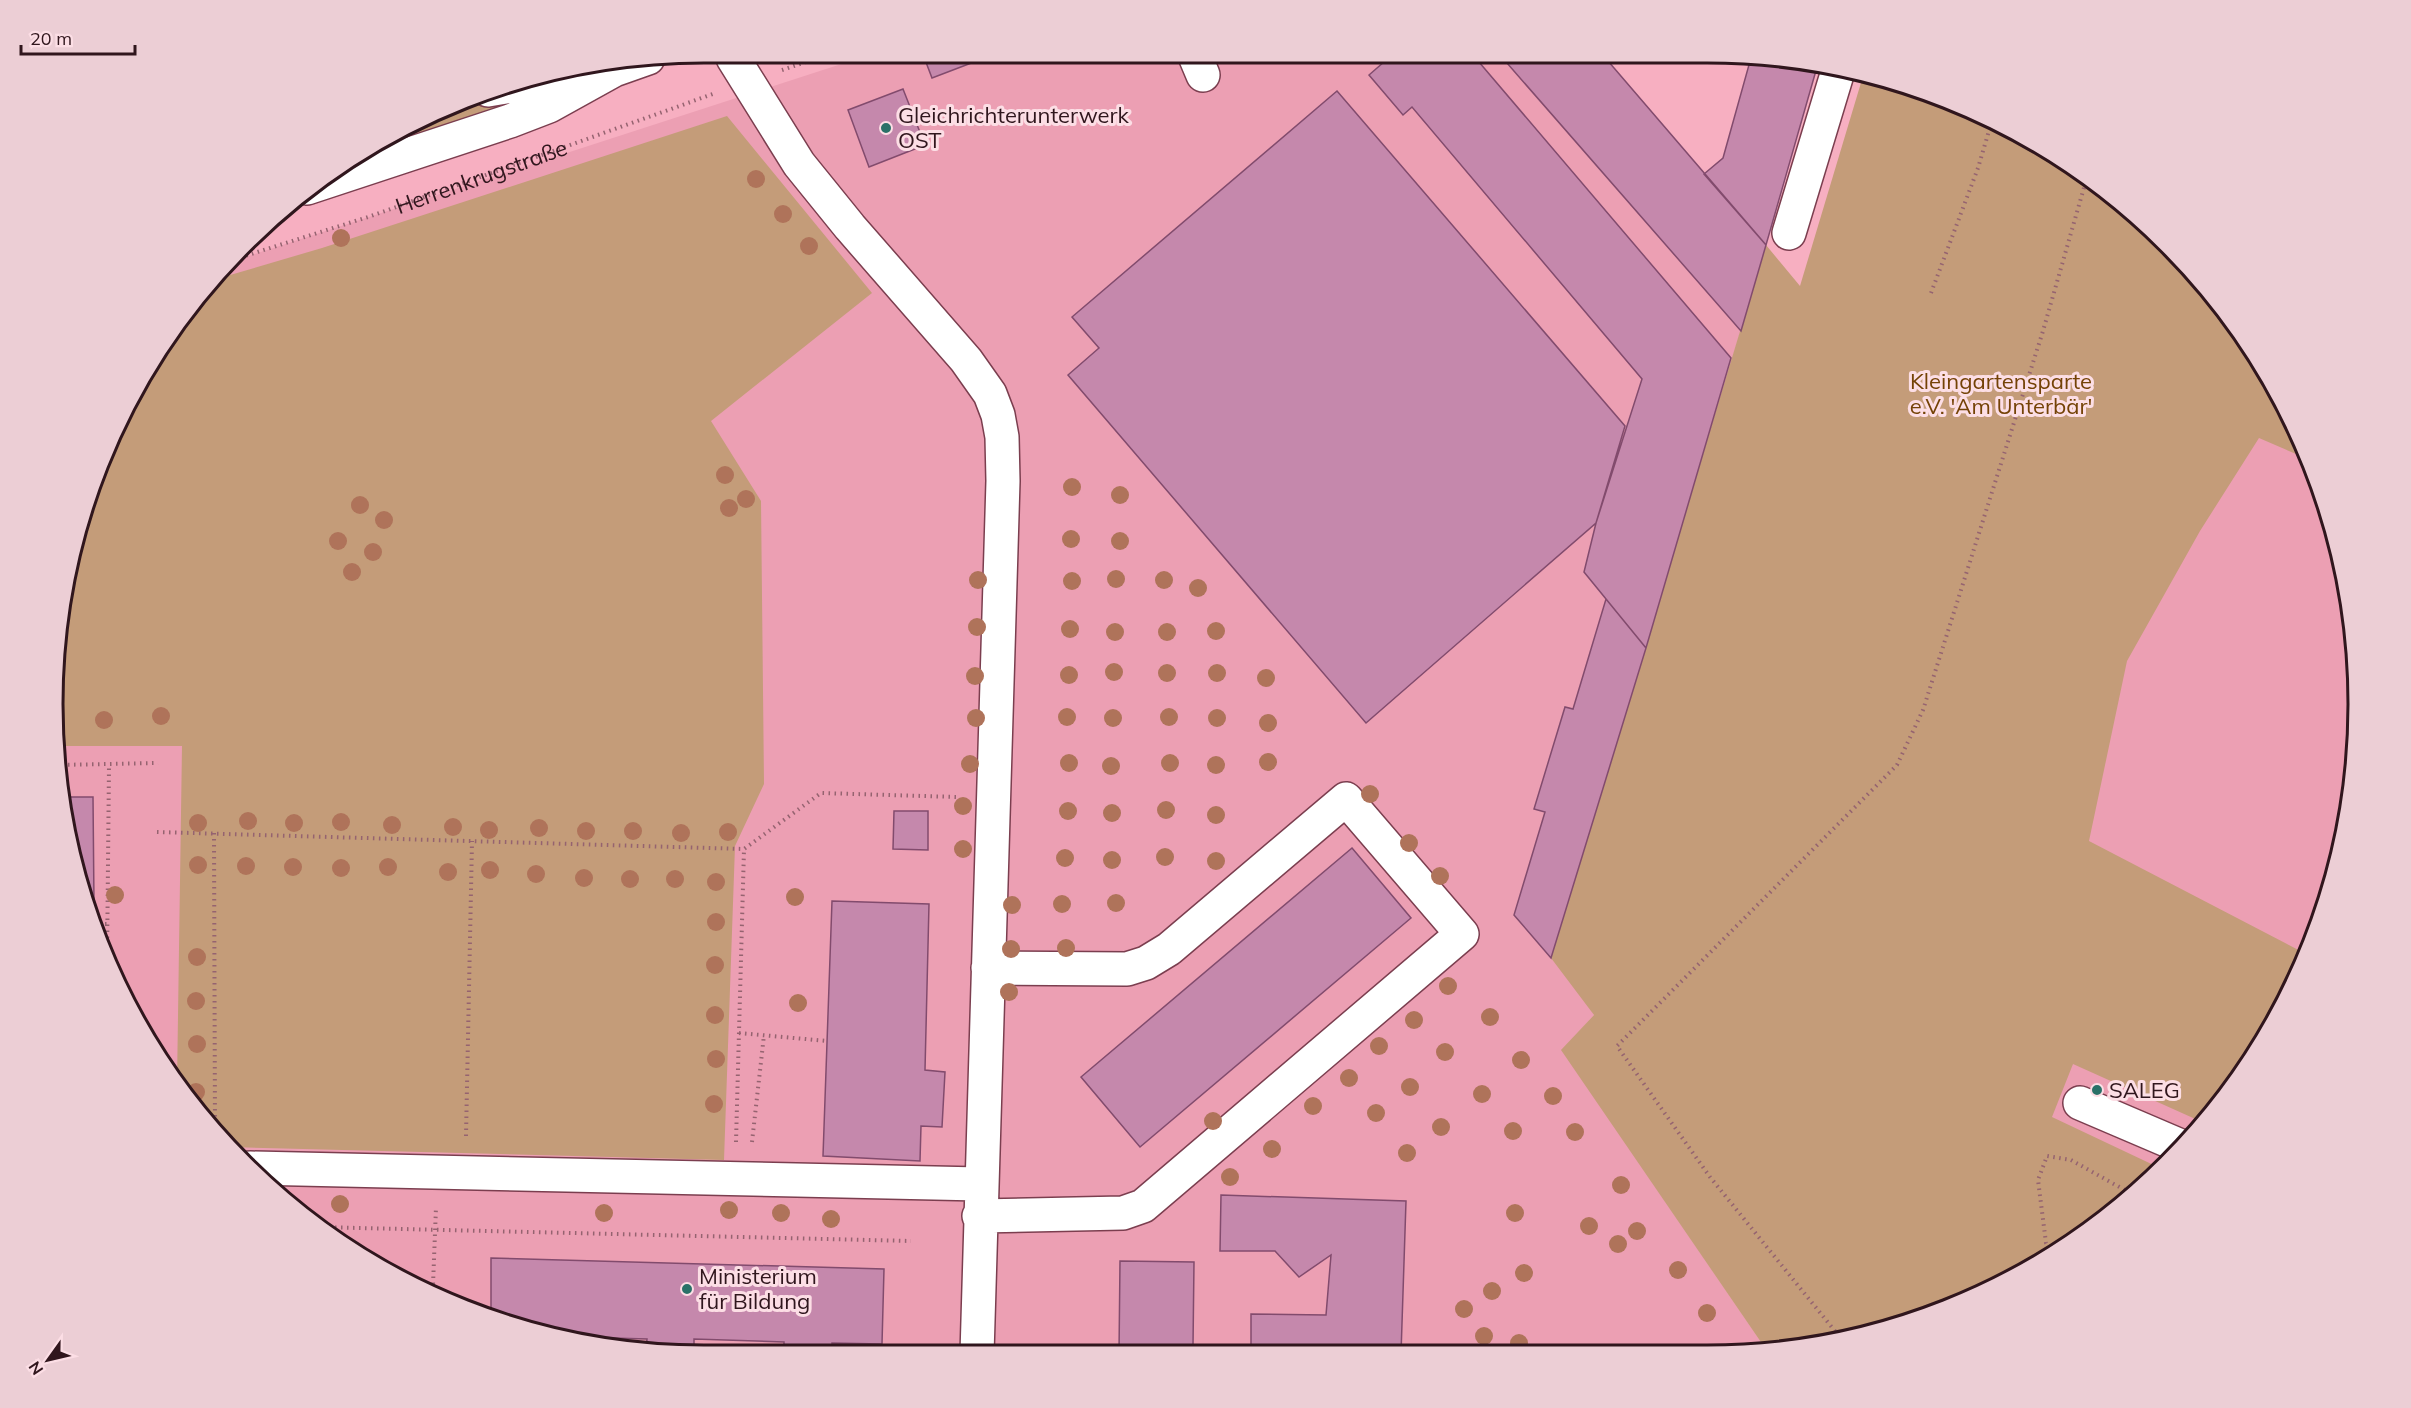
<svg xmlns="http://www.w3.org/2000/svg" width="2411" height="1408" viewBox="0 0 2411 1408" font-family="Mulish,sans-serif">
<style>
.built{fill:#ec9fb3}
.green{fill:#c49c79}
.building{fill:#c588ac;stroke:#824b6d;stroke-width:1.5}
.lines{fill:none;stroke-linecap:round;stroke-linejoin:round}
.minor-casing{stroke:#7b3e4f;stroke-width:36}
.path{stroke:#956370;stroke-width:4;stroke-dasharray:1.5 4.5;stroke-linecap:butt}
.minor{stroke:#fff;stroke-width:33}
.tree{fill:#af735a}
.poi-dot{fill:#2a7168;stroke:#fcdee5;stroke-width:2}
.labels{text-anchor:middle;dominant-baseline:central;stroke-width:6;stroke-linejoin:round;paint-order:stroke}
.poi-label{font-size:22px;fill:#30161d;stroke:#fcdee5;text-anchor:start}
.street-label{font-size:22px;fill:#30161d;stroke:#fcdee5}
.park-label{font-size:22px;fill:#744206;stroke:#fcdee5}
.rim{fill:none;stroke:#30161d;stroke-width:3}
</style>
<rect width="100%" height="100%" fill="#f7afc1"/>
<path class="built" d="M1602,54L1766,245L1646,648L1585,1001L1594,1015L1562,1050L1767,1351L1750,1354H661L494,1321L342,1246L274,1194L187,1101L102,953L65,831L54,746L58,619L75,535L120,416L162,342L227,263L863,57Z
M2274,389L2309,454L2346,577L2358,704L2346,831L2309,953L2249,1066L2167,1165L2033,1268L2006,1097L2131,598Z"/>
<path class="green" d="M1863,76L1916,87L2069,162L2167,243L2248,342L2309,454L2310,460L2259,438L2200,531L2127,661L2089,841L2308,955L2249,1066L2202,1122L2073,1064L2052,1117L2162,1169L2033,1268L1916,1321L1767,1351L1561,1050L1594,1015L1551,958L1766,245L1800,286Z
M514,97L517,105L352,159L416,120L443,108Z
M727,116L872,293L711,421L761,501L764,784L735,846L724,1160L230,1147L187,1101L177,1084L182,746H54L58,619L75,535L120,416L162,342L213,280L322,248Z"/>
<path class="building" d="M1602,54L1766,245L1741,331L1500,55Z
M1752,54L1817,67L1766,245L1704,174L1723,158Z
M1392,55H1473L1731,358L1646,648L1584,572L1596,523L1642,379L1412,107L1403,115L1369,75Z
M924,57H987L932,78Z
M903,89L925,145L869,167L848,110Z
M1337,91L1625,426L1596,523L1366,723L1068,375L1099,348L1072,317Z
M1606,599L1646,648L1551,958L1514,915L1545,812L1534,809L1565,707L1573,709Z
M61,797H93L94,903L87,904L65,831Z
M894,811H928V850L893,849Z
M1352,848L1411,918L1140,1147L1081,1077Z
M832,901L929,904L925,1070L945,1072L942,1127L921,1126L920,1161L823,1156Z
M1221,1195L1406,1201L1401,1354H1119L1120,1261L1194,1262L1193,1346H1251V1314L1326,1315L1331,1255L1299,1277L1275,1251H1220Z
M491,1258L884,1269L882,1344L832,1343V1354H784V1342L694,1339V1354H661L646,1351L647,1339L575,1337L494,1321L470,1309H491Z"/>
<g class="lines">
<g class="minor-casing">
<path id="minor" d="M1195,56L1203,75
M733,58L799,164L850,227L966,360L990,394L998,415L1002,437L1003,481L977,1354
M488,90L597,72
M307,188L510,121L549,106L614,70L648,58
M1789,233L1838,71
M2080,1103L2183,1147
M250,1168L980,1184
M979,1216L1123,1213L1143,1206L1462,934L1346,799L1169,949L1146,963L1127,969L988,968"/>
</g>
<g class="path">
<path d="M782,70L821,57"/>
<path id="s1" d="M229,261L368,217L713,94"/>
<path d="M1931,293L1978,168L1991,124"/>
<path d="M56,765L158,763"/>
<path d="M157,832L744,849L821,793L957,797"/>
<path d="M214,833L215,1130"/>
<path d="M93,924H107"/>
<path d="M107,962L109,765"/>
<path d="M739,1033L827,1041"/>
<path d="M466,1136L472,841"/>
<path d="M736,1142L744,849"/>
<path d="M752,1142L764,1035"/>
<path d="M317,1227L911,1241"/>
<path d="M2052,1254L2046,1243L2038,1180L2047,1156L2071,1160L2130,1193"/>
<path d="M422,1285H433L436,1207"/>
<path d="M1839,1336L1710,1177L1617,1046L1897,765L1923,710L2043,331L2087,177"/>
</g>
<use href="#minor" class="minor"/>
</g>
<g class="tree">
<circle cx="756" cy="179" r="9"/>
<circle cx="783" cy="214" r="9"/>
<circle cx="341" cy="238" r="9"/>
<circle cx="809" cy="246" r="9"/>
<circle cx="725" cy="475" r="9"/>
<circle cx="1072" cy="487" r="9"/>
<circle cx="1120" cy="495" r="9"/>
<circle cx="746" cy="499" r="9"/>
<circle cx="360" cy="505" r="9"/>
<circle cx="729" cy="508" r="9"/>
<circle cx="384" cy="520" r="9"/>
<circle cx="1071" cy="539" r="9"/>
<circle cx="338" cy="541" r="9"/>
<circle cx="1120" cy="541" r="9"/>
<circle cx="373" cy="552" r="9"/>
<circle cx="352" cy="572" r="9"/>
<circle cx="1116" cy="579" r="9"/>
<circle cx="978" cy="580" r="9"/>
<circle cx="1164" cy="580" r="9"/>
<circle cx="1072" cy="581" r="9"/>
<circle cx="1198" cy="588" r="9"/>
<circle cx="977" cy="627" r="9"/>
<circle cx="1070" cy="629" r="9"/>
<circle cx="1216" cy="631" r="9"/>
<circle cx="1115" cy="632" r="9"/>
<circle cx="1167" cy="632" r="9"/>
<circle cx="1114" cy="672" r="9"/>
<circle cx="1167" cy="673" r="9"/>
<circle cx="1217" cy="673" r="9"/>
<circle cx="1069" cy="675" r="9"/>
<circle cx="975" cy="676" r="9"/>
<circle cx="1266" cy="678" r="9"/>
<circle cx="161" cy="716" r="9"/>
<circle cx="1067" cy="717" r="9"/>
<circle cx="1169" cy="717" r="9"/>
<circle cx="976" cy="718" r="9"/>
<circle cx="1113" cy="718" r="9"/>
<circle cx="1217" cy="718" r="9"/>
<circle cx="104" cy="720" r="9"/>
<circle cx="1268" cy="723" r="9"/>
<circle cx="1268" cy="762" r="9"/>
<circle cx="1069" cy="763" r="9"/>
<circle cx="1170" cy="763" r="9"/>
<circle cx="970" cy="764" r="9"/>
<circle cx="1216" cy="765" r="9"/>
<circle cx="1111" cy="766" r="9"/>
<circle cx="1370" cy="794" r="9"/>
<circle cx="963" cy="806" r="9"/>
<circle cx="1166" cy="810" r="9"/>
<circle cx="1068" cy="811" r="9"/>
<circle cx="1112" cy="813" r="9"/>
<circle cx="1216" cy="815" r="9"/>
<circle cx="248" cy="821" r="9"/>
<circle cx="341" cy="822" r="9"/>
<circle cx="198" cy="823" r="9"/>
<circle cx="294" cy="823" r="9"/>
<circle cx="392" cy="825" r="9"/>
<circle cx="453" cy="827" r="9"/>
<circle cx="539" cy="828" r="9"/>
<circle cx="489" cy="830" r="9"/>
<circle cx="586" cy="831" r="9"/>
<circle cx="633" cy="831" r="9"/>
<circle cx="728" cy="832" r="9"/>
<circle cx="681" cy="833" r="9"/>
<circle cx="1409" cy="843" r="9"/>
<circle cx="963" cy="849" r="9"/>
<circle cx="1165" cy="857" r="9"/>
<circle cx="1065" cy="858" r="9"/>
<circle cx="1112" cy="860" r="9"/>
<circle cx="1216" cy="861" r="9"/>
<circle cx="198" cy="865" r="9"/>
<circle cx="246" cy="866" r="9"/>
<circle cx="293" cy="867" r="9"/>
<circle cx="388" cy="867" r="9"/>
<circle cx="341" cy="868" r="9"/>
<circle cx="490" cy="870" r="9"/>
<circle cx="448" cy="872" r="9"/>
<circle cx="536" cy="874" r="9"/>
<circle cx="1440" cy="876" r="9"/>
<circle cx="584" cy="878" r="9"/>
<circle cx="630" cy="879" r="9"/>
<circle cx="675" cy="879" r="9"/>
<circle cx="716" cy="882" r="9"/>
<circle cx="115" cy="895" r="9"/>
<circle cx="795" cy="897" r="9"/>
<circle cx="1116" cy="903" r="9"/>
<circle cx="1062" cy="904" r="9"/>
<circle cx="1012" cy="905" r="9"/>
<circle cx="716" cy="922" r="9"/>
<circle cx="1066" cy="948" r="9"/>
<circle cx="1011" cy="949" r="9"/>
<circle cx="197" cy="957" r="9"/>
<circle cx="715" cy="965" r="9"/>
<circle cx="1448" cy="986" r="9"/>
<circle cx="1009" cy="992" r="9"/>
<circle cx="196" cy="1001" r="9"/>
<circle cx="798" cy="1003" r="9"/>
<circle cx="715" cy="1015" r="9"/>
<circle cx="1490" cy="1017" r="9"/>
<circle cx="1414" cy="1020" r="9"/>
<circle cx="197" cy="1044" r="9"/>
<circle cx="1379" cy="1046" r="9"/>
<circle cx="1445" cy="1052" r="9"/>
<circle cx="716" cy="1059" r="9"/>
<circle cx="1521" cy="1060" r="9"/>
<circle cx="1349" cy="1078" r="9"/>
<circle cx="1410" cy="1087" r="9"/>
<circle cx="196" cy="1092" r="9"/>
<circle cx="1482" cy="1094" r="9"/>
<circle cx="1553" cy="1096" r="9"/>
<circle cx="714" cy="1104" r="9"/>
<circle cx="1313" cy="1106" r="9"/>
<circle cx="1376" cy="1113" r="9"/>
<circle cx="1213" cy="1121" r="9"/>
<circle cx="1441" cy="1127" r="9"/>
<circle cx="1513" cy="1131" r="9"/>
<circle cx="1575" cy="1132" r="9"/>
<circle cx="1272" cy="1149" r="9"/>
<circle cx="1407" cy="1153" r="9"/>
<circle cx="1230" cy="1177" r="9"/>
<circle cx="1621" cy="1185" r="9"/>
<circle cx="340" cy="1204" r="9"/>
<circle cx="729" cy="1210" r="9"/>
<circle cx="604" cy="1213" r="9"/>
<circle cx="781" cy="1213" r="9"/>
<circle cx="1515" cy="1213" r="9"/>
<circle cx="831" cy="1219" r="9"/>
<circle cx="1589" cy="1226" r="9"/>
<circle cx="1637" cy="1231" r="9"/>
<circle cx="1618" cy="1244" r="9"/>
<circle cx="1678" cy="1270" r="9"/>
<circle cx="1524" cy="1273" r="9"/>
<circle cx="1492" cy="1291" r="9"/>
<circle cx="1464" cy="1309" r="9"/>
<circle cx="1707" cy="1313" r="9"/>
<circle cx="1484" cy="1336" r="9"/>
<circle cx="1519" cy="1343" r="9"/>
</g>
<g class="poi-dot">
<circle cx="886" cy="128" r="6"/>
<circle cx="2097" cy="1090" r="6"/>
<circle cx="687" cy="1289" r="6"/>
</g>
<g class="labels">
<g class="poi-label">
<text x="898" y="115">Gleichrichterunterwerk<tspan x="898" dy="25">OST</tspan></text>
<text x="2109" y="1090">SALEG</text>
<text x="699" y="1276">Ministerium<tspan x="699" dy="25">für Bildung</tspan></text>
</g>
<g class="street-label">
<text stroke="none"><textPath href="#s1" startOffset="266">Herrenkrugstraße</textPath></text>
</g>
<g class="park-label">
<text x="2001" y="381">Kleingartensparte<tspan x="2001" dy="25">e.V. 'Am Unterbär'</tspan></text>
</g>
</g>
<path d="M0 0H2411V1408H0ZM704 63H1707A641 641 0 0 1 2348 704V704A641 641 0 0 1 1707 1345H704A641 641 0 0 1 63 704V704A641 641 0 0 1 704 63Z" fill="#ecced5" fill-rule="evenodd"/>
<path class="rim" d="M704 63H1707A641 641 0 0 1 2348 704V704A641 641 0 0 1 1707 1345H704A641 641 0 0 1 63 704V704A641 641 0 0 1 704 63Z"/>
<g transform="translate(48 1360) rotate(236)" stroke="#fcdee5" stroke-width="4.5" paint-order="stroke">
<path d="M0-4.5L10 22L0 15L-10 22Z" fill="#30161d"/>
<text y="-9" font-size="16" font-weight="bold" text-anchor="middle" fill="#30161d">N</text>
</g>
<path d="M21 45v9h114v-9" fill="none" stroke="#30161d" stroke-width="3"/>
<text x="30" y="45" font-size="18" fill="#30161d" stroke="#fcdee5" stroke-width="4.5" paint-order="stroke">20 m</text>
</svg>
